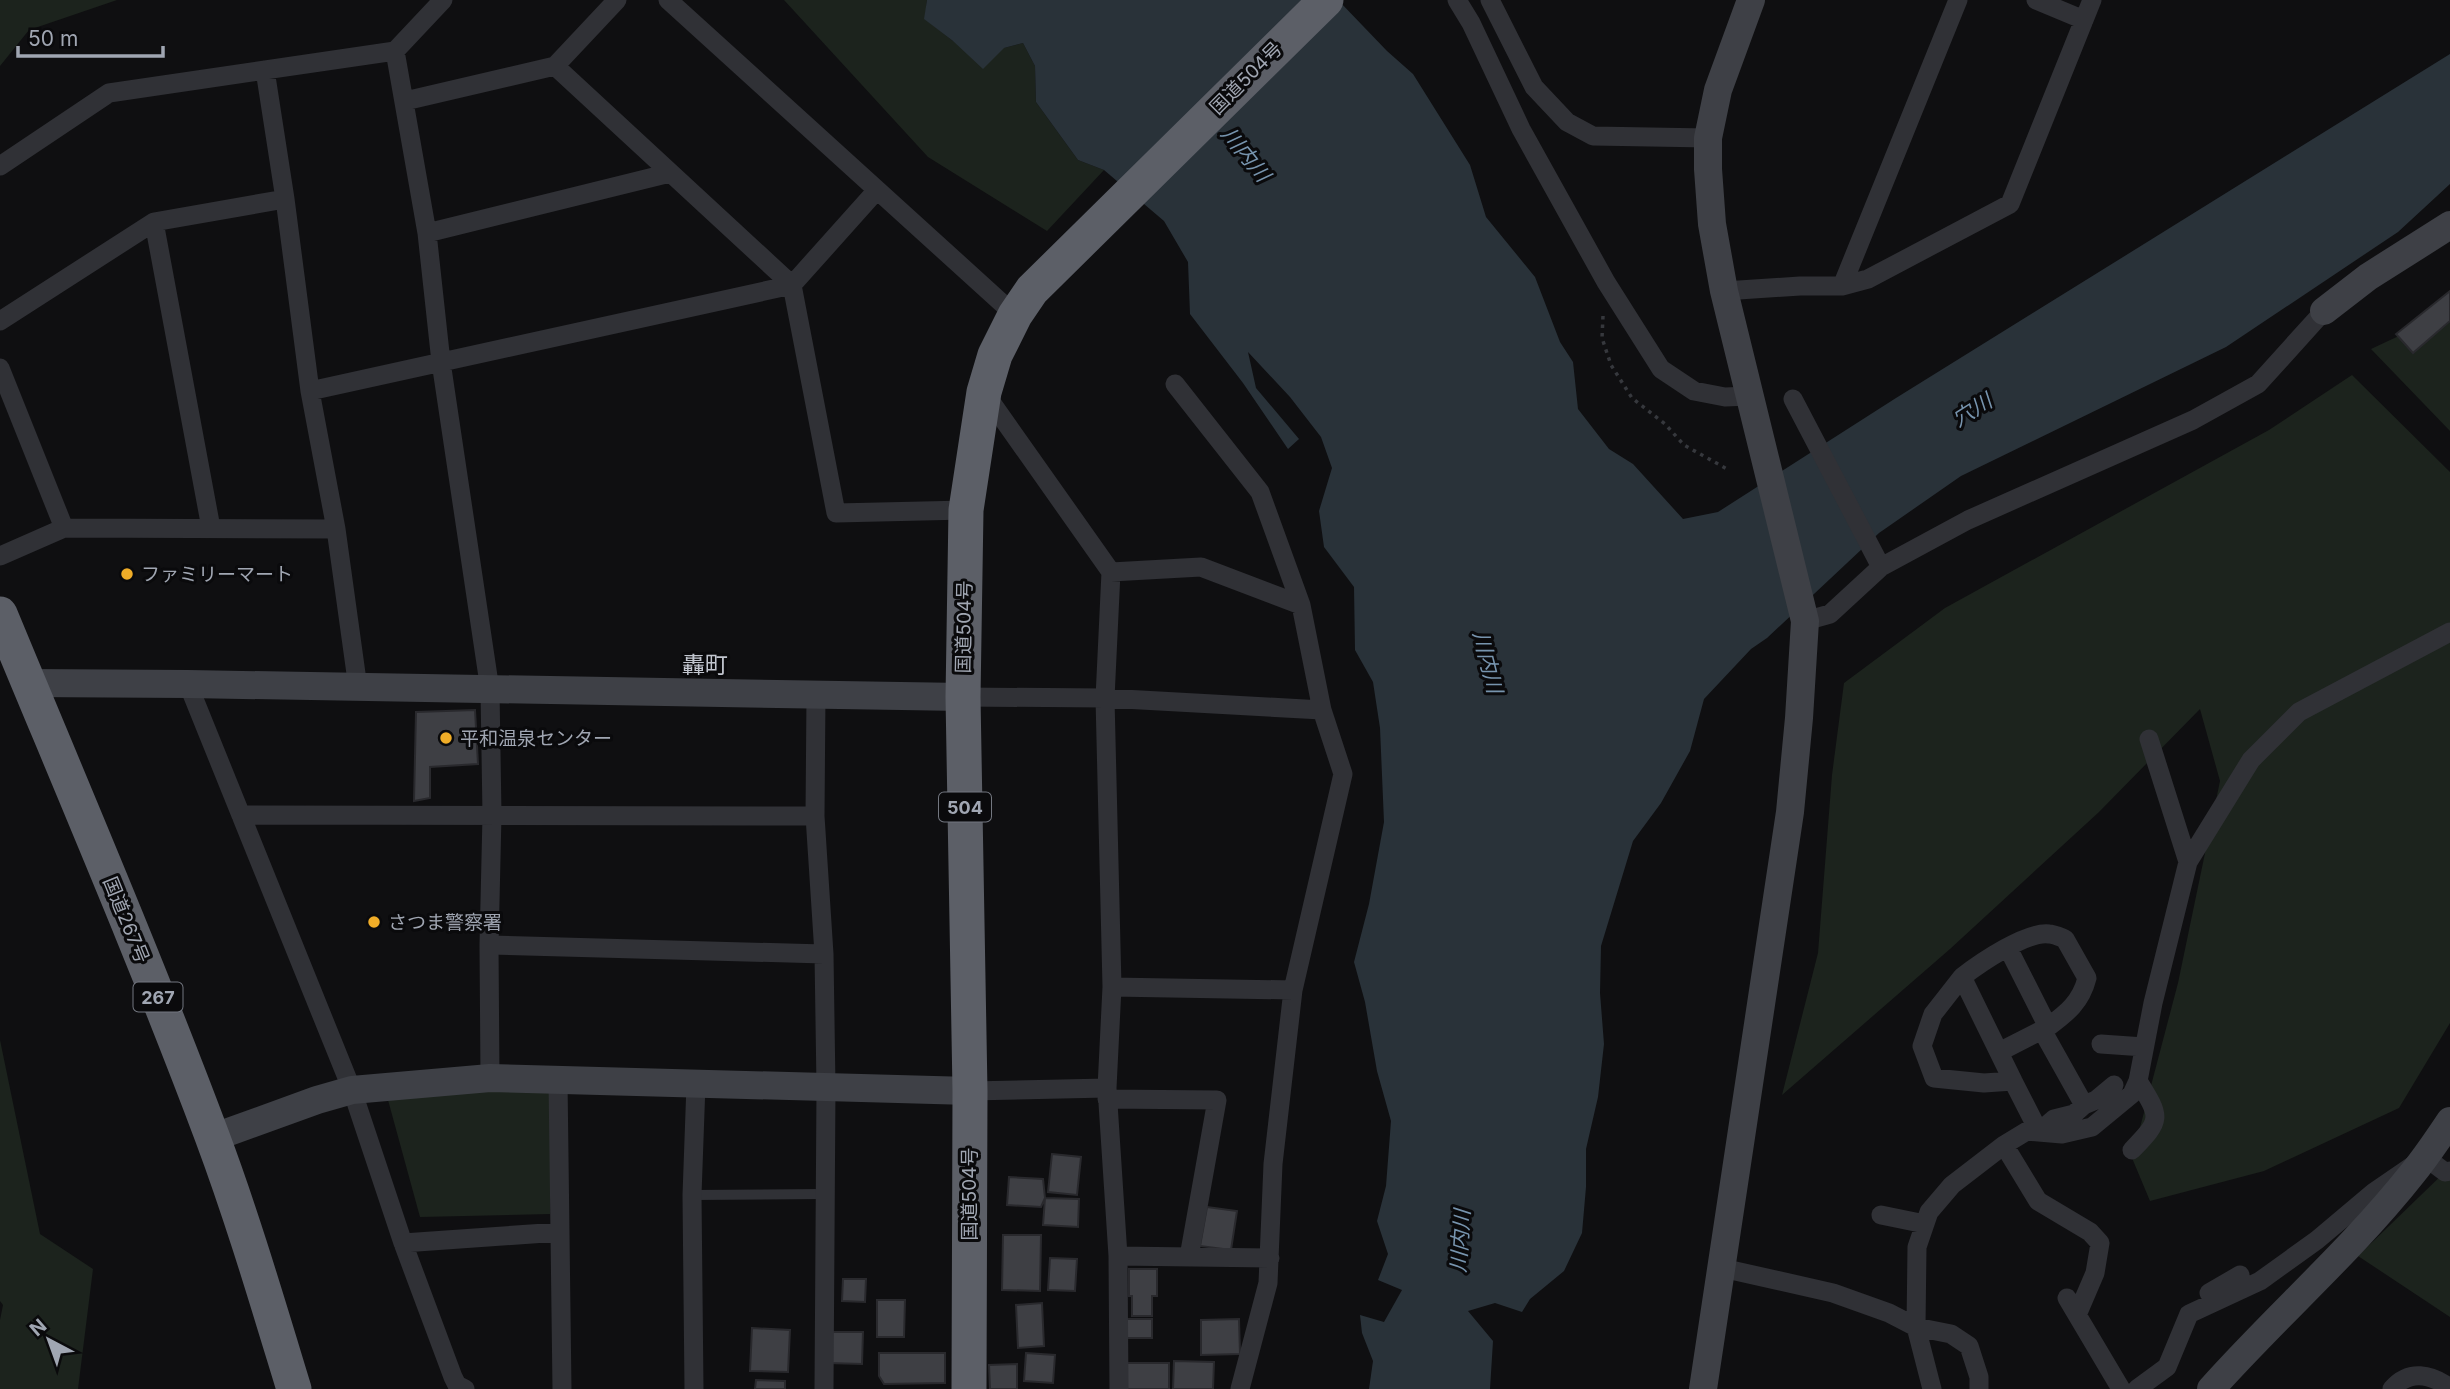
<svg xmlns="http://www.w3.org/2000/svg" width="2450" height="1389" viewBox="0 0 2450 1389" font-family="Inter,'Noto Sans JP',sans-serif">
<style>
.green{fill:#1c231d}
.water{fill:#293239}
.building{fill:#3e3f44;stroke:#29292d;stroke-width:2}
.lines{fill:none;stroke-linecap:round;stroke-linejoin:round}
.path{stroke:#36383d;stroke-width:3.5;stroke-dasharray:3.5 5;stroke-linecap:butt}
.lane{stroke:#303136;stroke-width:10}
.street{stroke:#303136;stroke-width:19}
.secondary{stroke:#3e4046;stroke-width:28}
.highway{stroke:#5c5f67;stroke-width:35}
.poi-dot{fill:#f0ad28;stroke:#0a0a0c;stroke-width:2.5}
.labels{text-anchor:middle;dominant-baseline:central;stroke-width:6;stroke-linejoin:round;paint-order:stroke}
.shield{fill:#0a0a0c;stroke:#737780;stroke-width:2}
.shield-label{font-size:18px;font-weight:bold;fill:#a0a6b2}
.street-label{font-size:19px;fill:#a0a6b2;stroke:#0a0a0c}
.poi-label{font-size:19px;fill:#a0a6b2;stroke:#0a0a0c;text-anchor:start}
.water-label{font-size:21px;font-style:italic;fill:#7794ae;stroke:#0a0a0c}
.quarter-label{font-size:23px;fill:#c1c5ce;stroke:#0a0a0c}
</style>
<rect width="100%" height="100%" fill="#0f0f11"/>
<path class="green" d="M0,0H117L29,30L0,66Z
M784,0H927L925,19L953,41L1004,48L1023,43L1035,66L1036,102L1078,160L1104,170L1047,231L928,157Z
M2450,312V431L2371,349Z
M2352,375L2450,472V1023L2399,1108L2264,1171L2150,1201L2132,1158L2178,983L2220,781L2200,709L2099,812L1950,949L1782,1095L1818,953L1832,775L1844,683L1945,608L2269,430Z
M0,1040L40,1234L93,1269L78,1389H0V1320L3,1305L0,1301Z
M495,1087L550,1091V1214L420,1217L388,1100Z
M2450,1167V1317L2358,1256Z"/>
<path class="water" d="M927,0H1338L1387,51L1413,74L1470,165L1486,217L1535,277L1560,342L1573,362L1578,409L1609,449L1633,464L1683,519L1718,512L1896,398L2450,54V184L2398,232L2226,347L1961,476L1879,533L1767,638L1751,649L1704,699L1690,751L1661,803L1633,841L1601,946L1600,993L1604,1044L1598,1097L1586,1149V1187L1582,1233L1564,1271L1530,1299L1522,1312L1495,1303L1468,1311L1493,1341L1490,1389H1369L1373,1361L1362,1333L1360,1315L1384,1322L1402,1290L1378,1280L1388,1254L1377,1221L1386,1186L1391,1121L1377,1071L1365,1002L1354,962L1369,904L1384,822L1380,728L1373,682L1355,650L1354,587L1324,547L1319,511L1332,468L1321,437L1290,397L1248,352L1256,388L1299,439L1288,449L1243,383L1190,314L1188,262L1164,221L1104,170L1078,160L1036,102L1035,66L1023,43L1004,48L983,69L953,41L924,19Z"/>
<path class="building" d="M2450,291V321L2413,353L2396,334Z
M475,710L478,764L430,767V798L414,801L416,712Z
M1052,1154L1081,1157L1077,1195L1048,1192Z
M1009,1177L1043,1179L1045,1198L1041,1207L1007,1205Z
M1045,1198L1079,1199L1078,1227L1043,1225Z
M1207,1207L1237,1211L1231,1250L1200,1246Z
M1003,1235H1041L1040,1291L1002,1290Z
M1050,1258L1077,1259L1075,1291L1048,1290Z
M1129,1269H1157V1296H1152V1316H1132V1296H1129Z
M843,1279H866L865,1302L842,1301Z
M877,1300H905L904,1337H877Z
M1042,1303L1044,1346L1018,1348L1016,1305Z
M1126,1319H1152V1338H1126Z
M1239,1319L1240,1354L1201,1355V1320Z
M752,1328L790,1330L788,1372L750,1371Z
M829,1332H863L862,1364L828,1363Z
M879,1353H945V1383L884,1384L879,1376Z
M1026,1353L1055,1355L1053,1383L1024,1381Z
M1174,1361L1214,1362L1213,1389H1173Z
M1127,1363H1169V1389H1126Z
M1017,1364V1389H990L989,1365Z
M756,1380L785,1381V1389H755Z"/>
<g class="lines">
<path class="path" d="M1603,316L1602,338L1611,365L1632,398L1665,424L1684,445L1727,469"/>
<path class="lane" d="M692,1195L824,1194"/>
<path class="street" d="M668,0L1015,315
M1457,0L1471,23L1521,129L1606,282L1661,369L1694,391L1725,397L1749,396
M1490,0L1534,87L1567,122L1593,136L1708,138
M2036,0L2084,20
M395,51L427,233L441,362L490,690L492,815L489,945L490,1078
M555,66L792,285L836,513L966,510
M265,70L285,199L310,391L336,529L358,688
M405,101L555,66L617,0
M0,166L109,93L395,51L443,0
M154,222L211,528
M427,233L670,173
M1842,286L1958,0
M1724,291L1800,286H1842L1868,279L2010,204L2092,0
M0,321L154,222L285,199
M0,368L64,528
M1175,384L1260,492L1301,605
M310,391L792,285L877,190
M984,392L1111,572L1105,698L1112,987L1107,1088L1118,1256L1119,1389
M1793,399L1881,567
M0,556L64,528L336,529
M1111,572L1201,567L1301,605L1322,710
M1805,621L1830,614L1881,567L1968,520L2193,420L2258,384L2324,311
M188,684L352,1090L403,1243L453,1377L457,1385L465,1389
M816,695L815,816L824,954L826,1087L824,1389
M963,697L1105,698L1322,710L1343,774L1293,990L1273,1164L1268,1283L1240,1389
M2149,739L2188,862
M241,815L815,816
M489,945L824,954
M1962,977C1980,963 2027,931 2049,934C2054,934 2060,937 2065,939L2087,978C2081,1002 2067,1013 2048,1027L2008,948
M1112,987L1293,990
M2042,1030L2084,1105L2096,1100L2114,1085
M2101,1044L2144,1047
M1999,1052L2048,1027
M558,1080L562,1389
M2013,1081L1962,977L1933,1014L1922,1046L1934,1078L1984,1083L2013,1081L2039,1132L2054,1119L2074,1114L2084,1105
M970,1091L1107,1088
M1107,1099L1217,1100L1189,1257
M2004,1145L2038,1201L2090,1232L2100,1243L2095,1273L2077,1315
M2132,1150C2162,1119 2161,1118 2138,1081
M1881,1215L1925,1224
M403,1243L560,1232
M1118,1256L1270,1258
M1722,1268L1833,1293L1889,1313L1916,1327L1951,1334L1969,1346L1979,1377V1389
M2209,1293L2240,1275
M2067,1298L2121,1389
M694,1389L692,1195L696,1084
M1932,1389L1916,1327L1917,1247L1929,1212L1952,1185L2004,1145L2027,1131L2062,1134L2092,1127L2132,1094L2138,1081L2153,1003L2188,862L2251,760L2299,712L2450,632
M2137,1389L2167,1367L2189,1314L2260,1281L2317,1240L2374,1192L2425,1157L2445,1172L2450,1171
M2392,1389C2409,1369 2431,1374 2450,1388"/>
<path class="secondary" d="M2324,311L2368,277L2450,225
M28,683L188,684L963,697
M212,1138L317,1100L352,1090L490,1078L970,1091
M1703,1389L1790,812L1799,718L1805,621L1724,291L1712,224L1708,169V138L1718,90L1751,0
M2211,1389C2276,1316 2351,1251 2412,1174C2426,1157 2438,1139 2450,1121"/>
<path class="highway" d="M0,614C72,788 146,960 212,1136C243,1219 268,1304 294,1389
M969,1389L970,1091L963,697L966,510L984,392L995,355L1015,315L1032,290L1326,0"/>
</g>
<g class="poi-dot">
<circle cx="127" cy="574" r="7"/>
<circle cx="446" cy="738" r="7"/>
<circle cx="374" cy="922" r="7"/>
</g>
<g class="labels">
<g class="shield">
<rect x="939" y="792.5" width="52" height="29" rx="5"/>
<rect x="133.5" y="982.5" width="49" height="29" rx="5"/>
</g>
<g class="shield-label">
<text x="965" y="807">504</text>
<text x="158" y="997">267</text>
</g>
<g class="street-label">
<text transform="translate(1246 78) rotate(-45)">国道504号</text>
<text transform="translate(964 627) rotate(-89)">国道504号</text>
<text transform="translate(126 920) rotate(68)">国道267号</text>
<text transform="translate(969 1194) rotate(-90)">国道504号</text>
</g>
<g class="poi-label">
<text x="141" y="574">ファミリーマート</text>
<text x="460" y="738">平和温泉センター</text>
<text x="388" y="922">さつま警察署</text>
</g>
<g class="water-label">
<text transform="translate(1246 154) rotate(51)">川内川</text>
<text transform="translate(1972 410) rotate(-32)">穴川</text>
<text transform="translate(1488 662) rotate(76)">川内川</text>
<text transform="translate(1460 1241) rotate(-86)">川内川</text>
</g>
<g class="quarter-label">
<text x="705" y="665">轟町</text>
</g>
</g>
<g transform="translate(49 1340) rotate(319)" stroke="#0a0a0c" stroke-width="5" paint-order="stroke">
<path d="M0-5L12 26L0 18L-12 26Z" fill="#a0a6b2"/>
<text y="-10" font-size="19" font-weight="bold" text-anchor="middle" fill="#a0a6b2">N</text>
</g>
<path d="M18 46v10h145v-10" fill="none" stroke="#a0a6b2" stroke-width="3.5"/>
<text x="28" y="46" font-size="21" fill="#a0a6b2" stroke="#0a0a0c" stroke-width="5" paint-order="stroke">50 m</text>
</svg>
